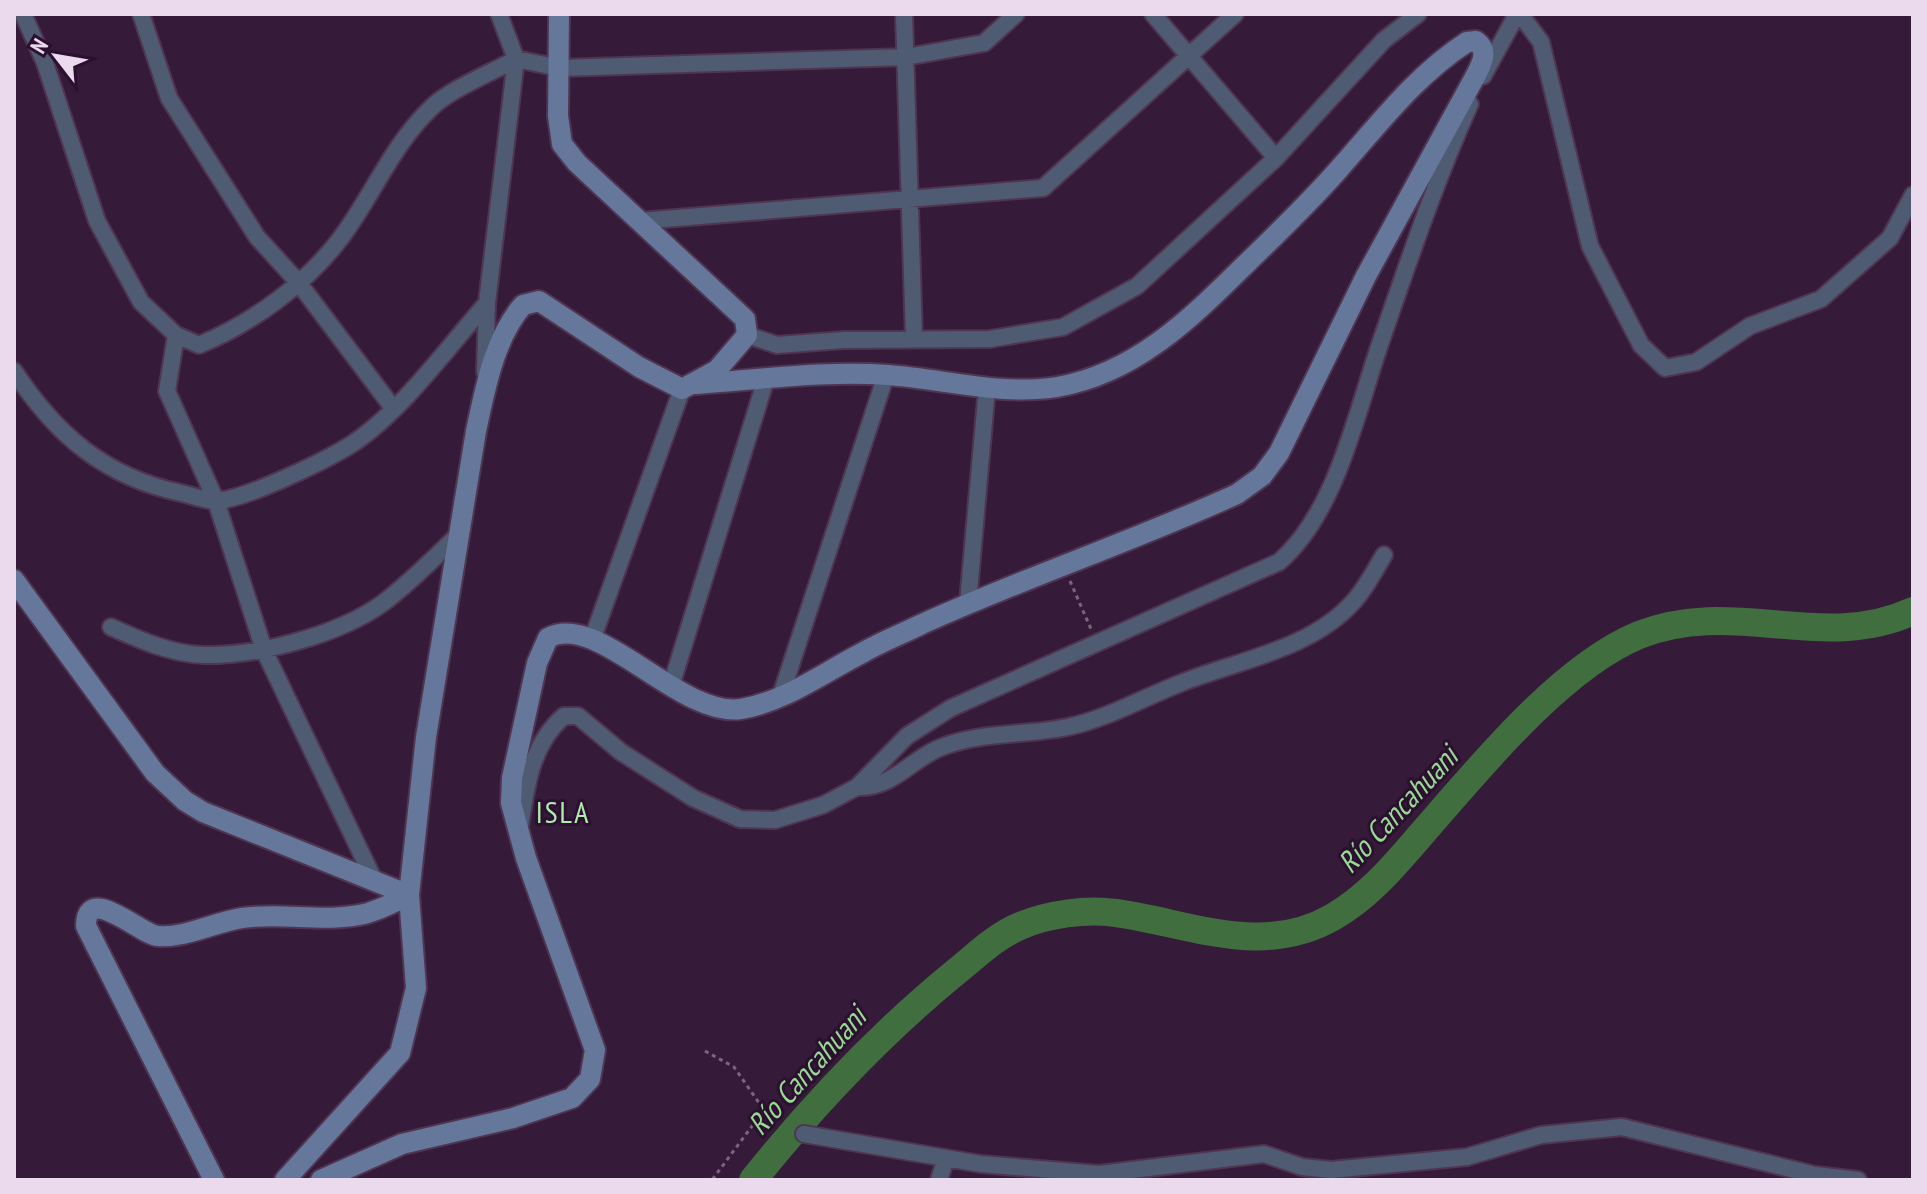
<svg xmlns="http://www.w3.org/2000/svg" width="1927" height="1194" viewBox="0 0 1927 1194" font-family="'PT Sans Narrow',sans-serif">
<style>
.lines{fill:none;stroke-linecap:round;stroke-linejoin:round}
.river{stroke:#406e3f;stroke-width:28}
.street-casing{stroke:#4f3552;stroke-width:20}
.secondary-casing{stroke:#4f3552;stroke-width:24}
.path{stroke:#7d6580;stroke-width:3;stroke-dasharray:4 4;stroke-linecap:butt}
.street{stroke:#4f5b72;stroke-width:16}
.secondary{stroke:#65789c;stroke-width:20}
.labels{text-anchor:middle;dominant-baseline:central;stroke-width:6;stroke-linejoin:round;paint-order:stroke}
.water-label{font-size:30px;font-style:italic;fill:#96da93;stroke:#2c102f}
.neighbourhood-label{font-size:30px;letter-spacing:2px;fill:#b2ebaf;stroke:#2c102f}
</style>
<rect width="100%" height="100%" fill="#361a39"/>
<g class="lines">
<path class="river" d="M753,1180C814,1104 882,1032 957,971C977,955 996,936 1020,926C1048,914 1085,909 1116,913C1189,923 1262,958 1333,917C1368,897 1393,867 1419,837C1476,772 1559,668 1639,635C1734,597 1822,653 1913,611"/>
<g class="street-casing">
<path id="street" d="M23,14L45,63L97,221L141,302L176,335L199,345C251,324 306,284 340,239C372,197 392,145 431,108C450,89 491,73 516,59L560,68L906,57L984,43L1016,14
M141,14L169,98L257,237L298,282L393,408
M904,14L914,339
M1153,14L1276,158
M1520,14L1541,42L1590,246L1641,345L1665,368L1696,362L1750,326L1821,299L1890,238L1913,195
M1483,76L1517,14
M640,221L1043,188L1235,14
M176,335L167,391L216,501L264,650L374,880
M747,335L777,345L844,340L990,339L1063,327L1137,286L1276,158L1384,40L1418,14
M14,371C56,435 105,477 181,493C191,495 206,501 217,501C248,498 325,461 352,444C402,411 447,348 487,303
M485,372L487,303L516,59L499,14
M968,603L987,387
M111,627C140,640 171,654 204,655C258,656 339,635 383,603C411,582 435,557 460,533
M592,640L682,389
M671,686L766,379
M780,698L886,375
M857,787C890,789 909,762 937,749C977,731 1025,736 1068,727C1106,719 1145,697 1181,683C1238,660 1311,650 1354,601C1366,588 1375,570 1384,555
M520,827C526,787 531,744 564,716H578L621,752L693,798L740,819L775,820L823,805L857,787L907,736L951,708L1279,562C1336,513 1356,414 1380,344C1408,263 1435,182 1470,104
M804,1134L981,1164L1099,1174L1264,1154L1302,1167L1331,1170L1467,1157L1541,1135L1622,1127L1815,1175L1858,1180
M939,1180L946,1158"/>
</g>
<g class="secondary-casing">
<path id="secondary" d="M14,580L155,773L185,801L203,812L409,895
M214,1180L86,926C86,882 141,935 158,936C186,938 215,922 242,918C282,912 324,923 364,914C380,910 395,902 409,895
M285,1180L400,1053L416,988L409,895L426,737L476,431C485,390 494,338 523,305L539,301L639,367L682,389L717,370L747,335L745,319L577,163L562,144L558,116L559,14
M321,1180L402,1144L513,1118L572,1098L590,1079L595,1050L526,858L511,803L512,778L537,663L548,638C597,610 680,718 741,709C784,702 823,673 862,653C881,642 902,634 922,624C1026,577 1134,541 1237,494L1262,476L1279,453L1366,276L1476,75C1482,63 1489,50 1476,41L1467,42C1416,75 1379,124 1339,169C1311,201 1281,230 1250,260C1194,315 1138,373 1057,387C1001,396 944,379 888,375C827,370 757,380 695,384"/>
</g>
<path class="path" d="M1070,581L1091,629
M705,1051L734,1067L764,1110L712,1180"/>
<use href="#street" class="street"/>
<use href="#secondary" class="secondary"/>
</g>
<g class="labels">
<g class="water-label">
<text transform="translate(1397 809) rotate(-47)">Río Cancahuani</text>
<text transform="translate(806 1070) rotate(-48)">Río Cancahuani</text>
</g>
<g class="neighbourhood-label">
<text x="563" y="811">ISLA</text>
</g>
</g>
<rect width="1927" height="1194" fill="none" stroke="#ebd9ed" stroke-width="32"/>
<g transform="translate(56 56) rotate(301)" stroke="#2c102f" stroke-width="6" paint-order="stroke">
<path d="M0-6L14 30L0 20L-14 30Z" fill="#ebd9ed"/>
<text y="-12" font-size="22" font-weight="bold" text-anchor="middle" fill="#ebd9ed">N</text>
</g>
</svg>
